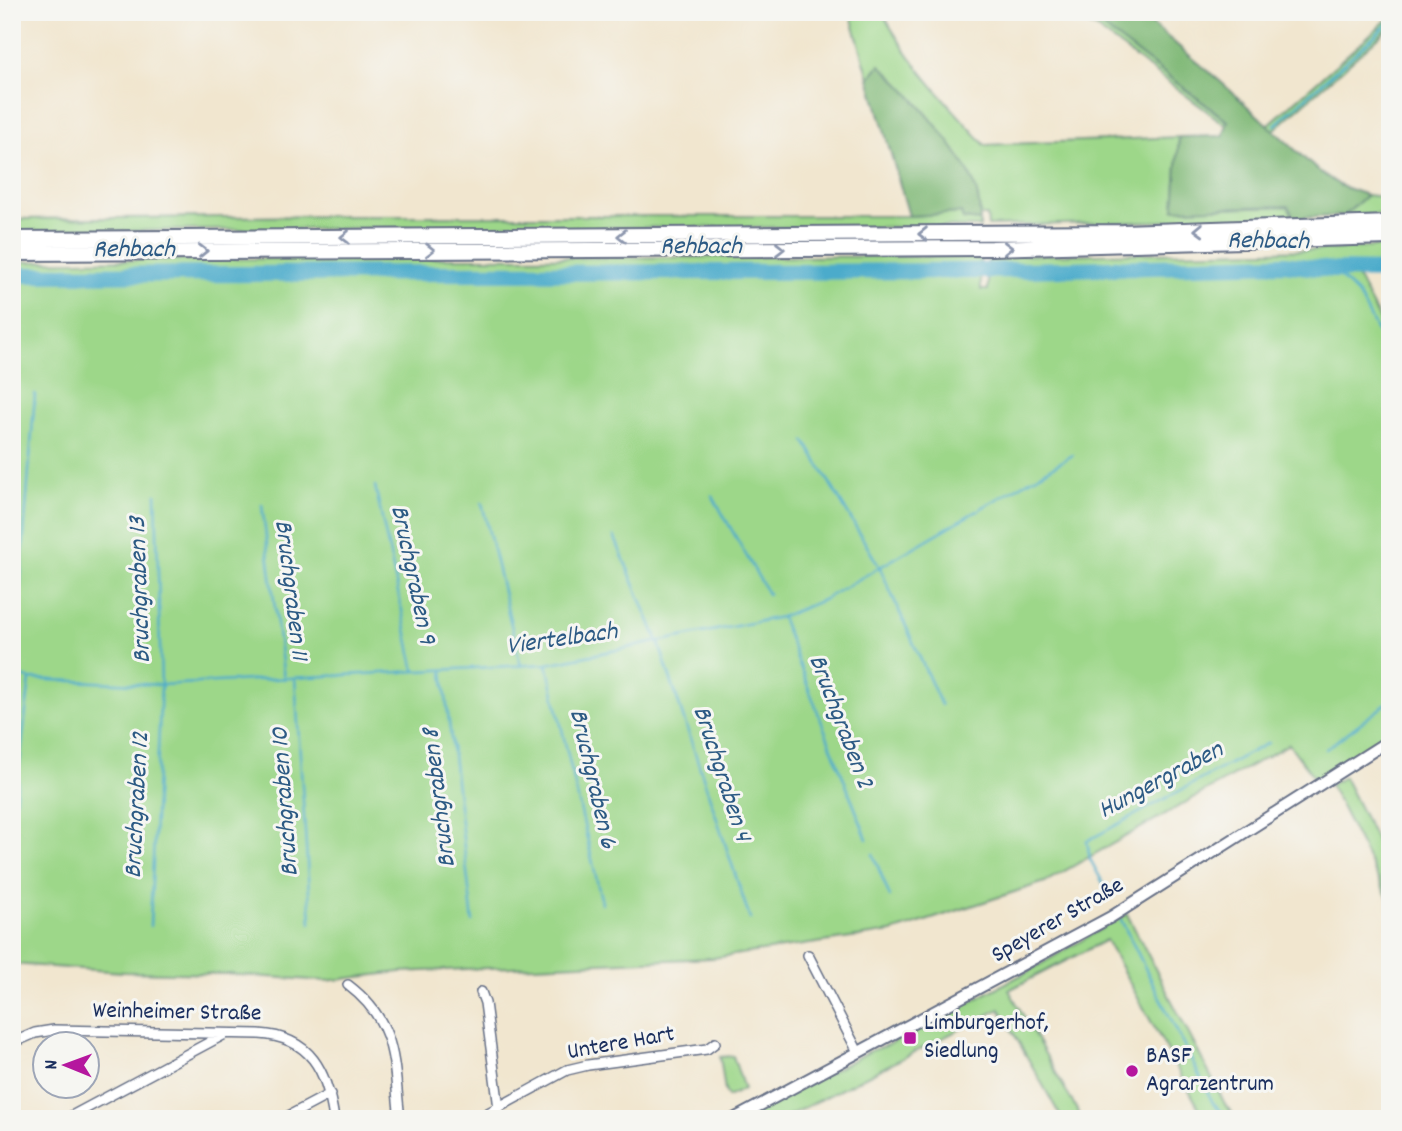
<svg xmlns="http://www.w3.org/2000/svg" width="1402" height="1131" viewBox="0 0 1402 1131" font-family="Dekko,sans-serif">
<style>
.green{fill:#9dd789;stroke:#5c8374;stroke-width:2}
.forest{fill:#7eb875;stroke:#4c746a;stroke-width:2}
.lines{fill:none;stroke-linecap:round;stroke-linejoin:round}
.stream{stroke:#4cabcb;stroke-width:2.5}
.river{stroke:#4cabcb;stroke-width:16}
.minor-casing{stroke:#666f86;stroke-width:12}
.tertiary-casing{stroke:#666f86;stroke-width:14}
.trunk-casing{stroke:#666f86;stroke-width:18}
.minor{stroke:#fff;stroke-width:9}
.tertiary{stroke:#fff;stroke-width:10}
.trunk{stroke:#fff;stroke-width:14}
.oneway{stroke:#8d97ae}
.poi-dot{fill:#b5179e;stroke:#f6f6f2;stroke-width:2.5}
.labels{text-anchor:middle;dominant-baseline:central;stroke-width:6;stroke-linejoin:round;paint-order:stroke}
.street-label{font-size:24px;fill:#1b2f5e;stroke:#f6f6f2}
.poi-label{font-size:24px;fill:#1b2f5e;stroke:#f6f6f2;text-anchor:start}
.water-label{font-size:26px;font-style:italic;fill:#2c5a84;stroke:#f6f6f2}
</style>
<rect width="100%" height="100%" fill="#f6f6f2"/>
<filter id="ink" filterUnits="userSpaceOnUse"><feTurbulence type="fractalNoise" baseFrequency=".0143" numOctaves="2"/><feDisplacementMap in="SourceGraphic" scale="14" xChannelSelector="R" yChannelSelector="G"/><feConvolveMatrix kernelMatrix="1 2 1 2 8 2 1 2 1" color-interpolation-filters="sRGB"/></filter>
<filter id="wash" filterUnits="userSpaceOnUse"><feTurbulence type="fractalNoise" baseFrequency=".00686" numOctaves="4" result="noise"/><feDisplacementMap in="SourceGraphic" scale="28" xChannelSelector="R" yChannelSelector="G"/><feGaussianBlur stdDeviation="1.57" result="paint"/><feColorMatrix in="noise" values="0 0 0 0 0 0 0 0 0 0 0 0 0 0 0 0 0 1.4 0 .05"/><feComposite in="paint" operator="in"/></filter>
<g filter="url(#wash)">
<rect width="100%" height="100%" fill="#f1e6cf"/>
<path class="green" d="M850,12H882C909,63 947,103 985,145L1179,137L1174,209L1288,206L1294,218L988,226L987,216H980C978,167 917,98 880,66L869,78Z
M1062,12H1073L1099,24L1228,122L1227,126L1096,28Z
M1390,17V27L1274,130L1268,125Z
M1367,195L1390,198V214L1344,216Z
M961,213L963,219L980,221V227L392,228L12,232V219L330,216H909Z
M1390,246V275H1356L1390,339V735L1318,783L1289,744L1045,882L892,932L713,958L400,972L326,981L226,974L123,972L12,964V262L203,259L980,256L981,290H988V256L1320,250Z
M1344,777L1390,868V902L1330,785Z
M1127,914L1226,1106L1237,1119H1205L1106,940L1009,990L1082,1119H1062L1000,1009L782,1119H742L870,1051L888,1045L1027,972Z
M733,1056L744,1089L728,1097L725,1091L720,1057Z"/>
<path class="forest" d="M1073,12H1138L1221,82L1316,169L1341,186L1367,195L1344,216L1294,218L1288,206L1174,209L1179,137L1223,136L1228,121L1099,24Z
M880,65C907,89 962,151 974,184C979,196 980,208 980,221L963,219L961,213L909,216L869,78Z"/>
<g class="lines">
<path class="stream" d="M1275,125L1390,22
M1333,270L1359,296L1390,356
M805,441L880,568L941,705
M375,486L415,671
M712,495L768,594
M482,503L521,666
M262,505L284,679
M614,536L658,641L750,919
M781,617L867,839
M547,664L602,903
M443,672L473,922
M12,675L30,679L161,685L547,664L781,617L823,600L1073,455
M13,675L35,394
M295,678L311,923
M1326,749L1390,701
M12,824L30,679
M873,854L890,897
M1110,896L1090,859L1087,841L1268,743
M1121,920L1213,1103L1229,1119
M150,926L161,685L156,494"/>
<path class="river" d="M12,275L973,271L1284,264L1333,270L1390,271"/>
</g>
</g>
<g filter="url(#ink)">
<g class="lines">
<g class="minor-casing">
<path id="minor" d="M808,955L858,1052
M348,985C398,1023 393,1062 400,1119
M481,992L485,1003L499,1108
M12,1043L35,1033L54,1030L259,1034C311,1037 327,1071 334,1119
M66,1119L225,1034
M283,1119L330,1094
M477,1119L567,1070L588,1065L707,1049L715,1043"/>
</g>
<g class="tertiary-casing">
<path id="tertiary" d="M734,1119L1111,917L1390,740"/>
</g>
<g class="trunk-casing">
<path id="trunk" d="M12,239L1123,232L1390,223
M12,253L992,248L1390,237"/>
</g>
<use href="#minor" class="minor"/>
<use href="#tertiary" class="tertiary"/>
<use href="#trunk" class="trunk"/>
</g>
<defs><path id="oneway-chevron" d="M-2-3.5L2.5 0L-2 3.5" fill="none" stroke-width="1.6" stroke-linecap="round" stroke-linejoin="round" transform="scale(1.75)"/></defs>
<g class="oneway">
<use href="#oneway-chevron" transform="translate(1199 230) rotate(178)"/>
<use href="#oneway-chevron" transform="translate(923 234) rotate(179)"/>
<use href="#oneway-chevron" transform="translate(622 236) rotate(180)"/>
<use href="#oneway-chevron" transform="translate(345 237) rotate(180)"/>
<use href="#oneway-chevron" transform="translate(1008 248) rotate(-1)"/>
<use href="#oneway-chevron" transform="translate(780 249)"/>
<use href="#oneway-chevron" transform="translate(430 250)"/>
<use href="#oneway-chevron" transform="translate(203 251) rotate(-1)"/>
</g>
</g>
<g class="poi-dot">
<rect x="903" y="1031" width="14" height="14" rx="3.5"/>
<circle cx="1132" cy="1071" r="7"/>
</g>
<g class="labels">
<g class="street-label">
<text transform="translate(1058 921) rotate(-30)">Speyerer Straße</text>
<text transform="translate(177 1013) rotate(1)">Weinheimer Straße</text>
<text transform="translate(621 1044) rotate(-10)">Untere Hart</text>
</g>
<g class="poi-label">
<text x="924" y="1024">Limburgerhof,<tspan x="924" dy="28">Siedlung</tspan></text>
<text x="1146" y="1057">BASF<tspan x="1146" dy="28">Agrarzentrum</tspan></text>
</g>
<g class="water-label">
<text transform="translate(1268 242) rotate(1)">Rehbach</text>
<text x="701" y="247">Rehbach</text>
<text x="134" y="250">Rehbach</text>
<text transform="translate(412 575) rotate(78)">Bruchgraben 9</text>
<text transform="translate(141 590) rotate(-92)">Bruchgraben 13</text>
<text transform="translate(290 590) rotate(83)">Bruchgraben 11</text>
<text transform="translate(562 640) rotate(-8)">Viertelbach</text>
<text transform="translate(840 722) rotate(69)">Bruchgraben 2</text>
<text transform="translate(721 774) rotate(72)">Bruchgraben 4</text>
<text transform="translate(592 779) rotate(77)">Bruchgraben 6</text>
<text transform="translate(1161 781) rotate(-28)">Hungergraben</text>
<text transform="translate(440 798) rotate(-97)">Bruchgraben 8</text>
<text transform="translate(286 802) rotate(-94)">Bruchgraben 10</text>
<text transform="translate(138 805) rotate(-87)">Bruchgraben 12</text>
</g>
</g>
<rect width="1402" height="1131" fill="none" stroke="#f6f6f2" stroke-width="42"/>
<g transform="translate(66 1065) rotate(271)"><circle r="33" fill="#f6f6f2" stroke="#9ea6b7" stroke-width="2"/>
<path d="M0-5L12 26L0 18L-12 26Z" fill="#b5179e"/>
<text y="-10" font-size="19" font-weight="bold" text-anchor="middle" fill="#1b2f5e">N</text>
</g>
</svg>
